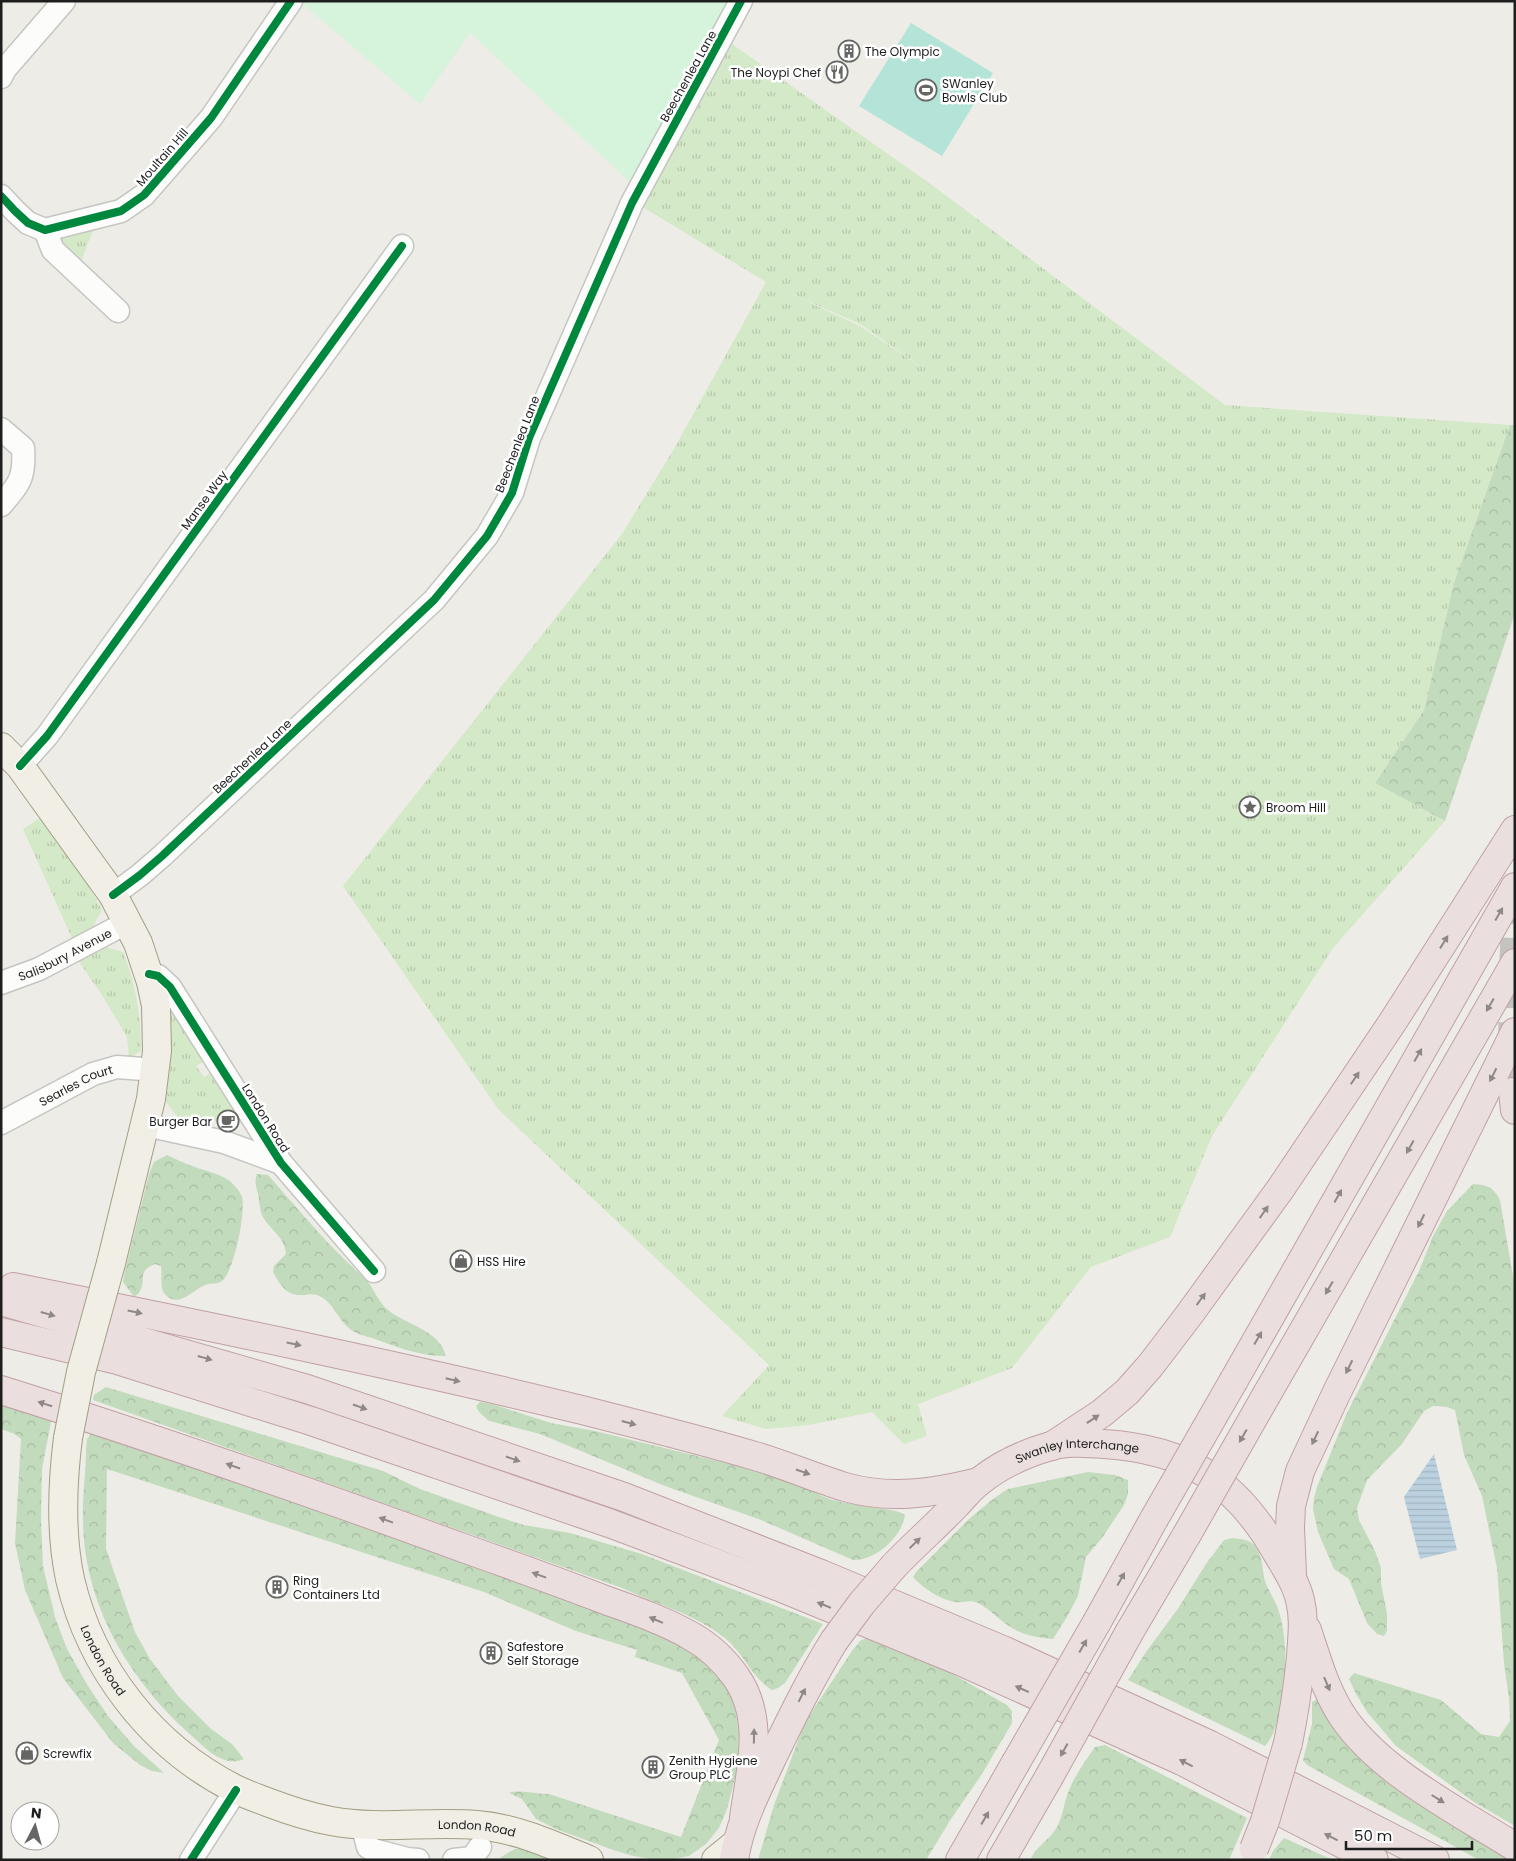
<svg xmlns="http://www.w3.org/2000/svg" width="1516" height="1861" viewBox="0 0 1516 1861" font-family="Poppins,sans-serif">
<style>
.grass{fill:url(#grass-tufts);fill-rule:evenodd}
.forest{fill:url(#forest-crowns)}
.park{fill:#d6f3db}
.pitch{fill:#b4e3d7}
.water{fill:url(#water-rules)}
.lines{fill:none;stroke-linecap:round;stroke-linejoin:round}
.highway-tunnel{stroke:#c4c3bf;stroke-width:28;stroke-dasharray:28 14;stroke-linecap:butt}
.minor-casing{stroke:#c5c5c3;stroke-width:25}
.major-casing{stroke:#a39e84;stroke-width:30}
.highway-casing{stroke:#c1a0a3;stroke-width:30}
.minor{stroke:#fcfcfb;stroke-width:22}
.major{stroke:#f0eee5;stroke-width:28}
.highway{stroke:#eadfde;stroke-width:28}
.major-bridge-casing{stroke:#a39e84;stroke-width:30;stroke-linecap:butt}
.highway-bridge-casing{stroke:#c1a0a3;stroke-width:30;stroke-linecap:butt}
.major-bridge{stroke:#f0eee5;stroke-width:28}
.highway-bridge{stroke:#eadfde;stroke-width:28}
.cycleway-casing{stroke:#fff;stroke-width:11}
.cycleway{stroke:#00873e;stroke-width:8}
.oneway{fill:#8e8888}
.labels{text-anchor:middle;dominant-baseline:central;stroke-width:5;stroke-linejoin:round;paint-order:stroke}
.poi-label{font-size:12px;fill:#1e1e1e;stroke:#fff;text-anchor:start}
.street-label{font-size:12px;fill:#1e1e1e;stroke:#fff}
</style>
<defs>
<pattern id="grass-tufts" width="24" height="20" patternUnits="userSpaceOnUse" patternTransform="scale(1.25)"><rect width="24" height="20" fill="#d4e9c7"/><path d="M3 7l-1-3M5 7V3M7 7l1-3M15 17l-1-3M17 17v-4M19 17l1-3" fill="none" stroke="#b6c7aa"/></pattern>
<pattern id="forest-crowns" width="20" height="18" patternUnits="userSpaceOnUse" patternTransform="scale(1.25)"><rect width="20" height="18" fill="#c3dbbd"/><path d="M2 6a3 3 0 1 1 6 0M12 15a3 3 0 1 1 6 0" fill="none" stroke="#a7bca2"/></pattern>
<pattern id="water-rules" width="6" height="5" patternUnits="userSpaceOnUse" patternTransform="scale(1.25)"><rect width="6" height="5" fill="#bbd1df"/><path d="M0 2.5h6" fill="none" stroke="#a0b3bf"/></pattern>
</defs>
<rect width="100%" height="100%" fill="#edece7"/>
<path class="grass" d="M732,44L932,185L1225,405L1510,425L1454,583L1424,710L1375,783L1445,821L1333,948L1212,1136L1170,1237L1091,1267L1012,1368L918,1404L927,1436L904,1444L872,1412L809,1425L766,1429L722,1416L769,1365L498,1109L343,886L622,534L674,449L766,282L641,206L667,154ZM785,291L860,324L932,374L860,326Z
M98,217L77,272L46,230Z
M44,815L75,862L102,910L93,927L72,938L23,829Z
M103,946L123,952C136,984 141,1016 141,1051L129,1058L127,1037L102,995L77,959Z
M166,997L235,1110L222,1121L184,1122L179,1119L164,1099ZM204,1061L212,1072L204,1077L196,1066Z"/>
<path class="forest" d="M1510,425H1515V613L1445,821L1375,783L1424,710L1454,583Z
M167,1155C176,1159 186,1164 195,1167C208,1172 223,1174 233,1184C236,1187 241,1193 242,1197C246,1212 234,1272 222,1281C217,1285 213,1283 208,1284C193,1288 179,1311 164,1293C160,1288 162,1273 161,1266L155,1264C136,1272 147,1279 140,1291C139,1294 136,1295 134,1297L123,1282L125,1270L149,1174L154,1162Z
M257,1174L268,1175C292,1202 315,1230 340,1255C349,1264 359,1273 368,1282C375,1291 379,1303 388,1310C406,1325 440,1330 446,1356C420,1357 395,1346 372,1338C365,1336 356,1334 350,1329C339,1321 334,1305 323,1298C314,1292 310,1295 301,1295C286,1296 279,1283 273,1272L274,1266L286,1254C285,1237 271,1231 263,1217C259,1210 260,1202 258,1194C256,1186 254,1182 257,1174Z
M1473,1184C1488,1185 1493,1187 1500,1200L1515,1288V1826L1474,1802L1396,1746L1367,1712L1356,1694L1349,1679L1354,1673L1441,1700L1481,1734L1499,1737L1510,1721L1509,1698L1504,1663L1497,1568L1482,1496L1464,1455L1455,1410L1447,1407L1433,1406L1424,1411L1402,1444L1367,1480L1357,1508L1359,1520L1375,1551L1381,1568V1583L1387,1614V1631L1384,1636L1377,1634L1367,1623L1349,1579L1334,1569L1318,1532L1313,1509L1314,1498L1317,1487L1346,1415L1419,1271L1433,1236L1447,1211Z
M106,1387L383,1471L420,1489L499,1517L524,1525L570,1533L642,1554L823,1624L785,1683L778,1688L772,1690C752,1678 744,1654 726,1639C696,1614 657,1605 622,1588L93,1400L94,1395Z
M1,1401L47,1416L51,1422L42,1469L41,1519L43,1566L55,1617L67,1649L88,1686L108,1716L134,1746L164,1773L152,1771L140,1765L113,1743L63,1678L25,1590L15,1543L21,1439L15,1434L1,1429Z
M480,1402L492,1404L551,1423L595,1431L750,1469L806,1485C827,1507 872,1504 899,1512L905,1515C902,1537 875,1561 853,1560L761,1520L665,1486L540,1434L489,1421L479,1412L476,1406Z
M91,1434L107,1436L506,1576L668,1637L709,1663L728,1686L735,1708L739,1732L738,1766L727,1809L719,1828L706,1844L689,1856L670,1860H659L633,1856L613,1850L556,1829L536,1819L522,1799L509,1793C519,1789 536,1794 549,1794L681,1837L719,1740L682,1673L635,1657L637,1650L576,1631L484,1592L107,1469L106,1549L135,1632L150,1659L178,1696L211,1729L232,1744L244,1759C224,1768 206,1749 192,1736C130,1681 84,1606 83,1521C82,1498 86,1473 86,1449L87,1439Z
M1088,1472L1115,1475L1128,1480V1494L1124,1505L1102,1538L1086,1557L1078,1596L1067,1617L1053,1639C1039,1638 1021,1635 1009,1626C998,1619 990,1609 978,1603C970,1599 963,1603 956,1602C940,1600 923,1588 913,1577L917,1571L969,1519L993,1499L1008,1489Z
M1232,1538C1238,1539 1248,1539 1253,1544C1263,1553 1262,1569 1265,1581C1269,1592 1276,1601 1279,1612C1290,1645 1288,1720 1265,1746L1128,1680L1146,1652L1177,1610L1206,1564L1224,1540Z
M868,1638L949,1672L1007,1705L1012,1711V1723L982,1774L951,1819L926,1860H758L774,1805L805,1722L852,1651L861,1640Z
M1318,1699L1498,1852L1511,1860H1479L1307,1765L1303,1760L1312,1724V1702Z
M1105,1745L1247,1818L1229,1860H1030C1037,1845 1050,1840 1057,1827C1063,1816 1064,1802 1069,1790C1075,1775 1086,1760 1095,1747Z
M1284,1838L1333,1860H1269L1273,1851Z
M515,1849H523L557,1860H500L501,1857Z"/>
<path class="park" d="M299,1H734L632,184L470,33L420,104Z"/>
<path class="pitch" d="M911,23L993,73L942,156L859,106Z"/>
<path class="water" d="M1434,1454L1457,1550L1420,1559L1404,1497Z"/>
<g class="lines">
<path class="highway-tunnel" d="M1513,1092L1512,1000L1515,920"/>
<g class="minor-casing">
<g id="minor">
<path d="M1,77L5,69L64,1"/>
<path d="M1,196L15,211L28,223L45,230L121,211L144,195L211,118L291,1"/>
<path d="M45,230L53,250L118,311"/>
<path d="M1,429L23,448C25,477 20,484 1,505"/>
<path d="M20,766L47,736L402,246"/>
<path d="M113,895L140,875L162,856L434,600L487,536L512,493L529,438L632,203L741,1"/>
<path d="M149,974L158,976L170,987L281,1163L374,1271"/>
<path id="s1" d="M1,983L39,969L128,922"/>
<path id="s2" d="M1,1123L93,1074L117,1067L156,1070"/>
<path d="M146,1125L224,1142L281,1163"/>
<path d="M362,1824L368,1847L373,1850L407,1859L418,1860"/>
<path d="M191,1860L236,1790"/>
<path d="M454,1860L472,1858L480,1847"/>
</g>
</g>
<g class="major-casing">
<g id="major">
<path d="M1,747L20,766L113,895L138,943L151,982L156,1006L157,1051L151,1099L111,1263"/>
<path id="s3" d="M68,1438C62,1485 60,1532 70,1579C91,1669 152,1747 235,1789C245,1794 257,1798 267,1802C288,1810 309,1817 331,1821C379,1830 428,1821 477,1825C516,1828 553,1845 589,1860"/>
<path d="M716,1860L737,1843"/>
</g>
</g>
<g class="highway-casing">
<g id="highway">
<path d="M1513,1092L1515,1110"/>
<path d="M13,1287C203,1325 394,1364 582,1410C640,1425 698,1439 755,1456C786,1465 815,1478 845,1487C890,1500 933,1493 978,1482"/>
<path d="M1,1301L307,1389L624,1497L821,1574L1005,1651L1210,1745L1435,1860"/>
<path d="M1,1332L117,1360L311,1421L609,1523L782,1588L960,1661L1182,1761L1374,1860"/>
<path d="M1234,1380L1515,887"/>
<path d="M1,1390C158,1439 312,1493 466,1549C514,1566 561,1583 608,1601C636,1611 665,1621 691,1636C709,1646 724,1660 736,1677C766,1720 750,1771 744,1818"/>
<path d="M1267,1394L1515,963"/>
<path d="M1052,1446L1102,1413L1127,1392L1150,1366L1189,1315L1281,1188L1392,1023L1515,830"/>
<path id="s4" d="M894,1566C914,1545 936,1526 956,1505C964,1497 971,1487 980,1481C1000,1465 1026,1453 1051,1446C1068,1441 1086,1443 1104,1444C1186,1449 1236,1481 1277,1553C1286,1568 1296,1583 1300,1600C1305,1620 1302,1637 1301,1657C1298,1686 1294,1714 1288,1743"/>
<path d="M1292,1574L1290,1528L1291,1506L1300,1471L1336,1394L1515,1032"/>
<path d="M1097,1622L1154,1519"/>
<path d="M1307,1630C1316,1657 1324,1685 1338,1709C1372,1768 1458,1811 1515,1847"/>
<path d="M1130,1631L1186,1536"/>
<path d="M734,1860C740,1821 757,1791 773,1756C792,1717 811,1678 834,1641"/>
<path d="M960,1860L1015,1764"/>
<path d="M1001,1860L1049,1777"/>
</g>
</g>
<use href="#minor" class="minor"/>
<use href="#major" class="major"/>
<use href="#highway" class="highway"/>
<g class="major-bridge-casing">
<path id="major-bridge" d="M68,1438L81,1372L111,1263"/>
</g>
<g class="highway-bridge-casing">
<path id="highway-bridge" d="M1154,1519L1234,1380
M1186,1536L1267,1394
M834,1641L862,1603L894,1566
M1015,1764L1097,1622
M1049,1777L1130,1631
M1254,1849L1265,1821L1288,1743"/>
</g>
<use href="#major-bridge" class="major-bridge"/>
<use href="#highway-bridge" class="highway-bridge"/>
<g class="cycleway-casing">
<path id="cycleway" d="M1,196L15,211L28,223L45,230L121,211L144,195L211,118L291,1
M20,766L47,736L402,246
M113,895L140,875L162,856L434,600L487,536L512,493L529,438L632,203L741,1
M149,974L158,976L170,987L281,1163L374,1271
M191,1860L236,1790"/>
</g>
<use href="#cycleway" class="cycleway"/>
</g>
<defs><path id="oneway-solid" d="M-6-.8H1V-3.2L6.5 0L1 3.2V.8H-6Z" transform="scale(1.25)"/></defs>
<g class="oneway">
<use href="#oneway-solid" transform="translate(1499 914) rotate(-60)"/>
<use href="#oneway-solid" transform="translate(1444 942) rotate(-58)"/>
<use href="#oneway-solid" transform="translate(1490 1005) rotate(120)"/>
<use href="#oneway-solid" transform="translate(1418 1055) rotate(-60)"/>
<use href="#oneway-solid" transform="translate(1493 1075) rotate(117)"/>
<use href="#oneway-solid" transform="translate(1355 1078) rotate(-56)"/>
<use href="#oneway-solid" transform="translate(1410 1147) rotate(119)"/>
<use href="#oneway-solid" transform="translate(1338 1196) rotate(-61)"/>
<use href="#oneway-solid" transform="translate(1264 1212) rotate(-55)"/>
<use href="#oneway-solid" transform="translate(1421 1221) rotate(116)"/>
<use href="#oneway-solid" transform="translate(1329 1288) rotate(120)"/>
<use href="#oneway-solid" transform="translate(1201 1299) rotate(-54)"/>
<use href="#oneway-solid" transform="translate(135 1312) rotate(12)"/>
<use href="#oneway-solid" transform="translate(48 1314) rotate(16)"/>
<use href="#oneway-solid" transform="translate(1258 1338) rotate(-60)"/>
<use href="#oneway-solid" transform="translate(294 1344) rotate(12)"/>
<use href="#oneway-solid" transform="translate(205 1358) rotate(16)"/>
<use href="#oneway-solid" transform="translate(1349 1367) rotate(116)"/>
<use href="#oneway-solid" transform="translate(453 1380) rotate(13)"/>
<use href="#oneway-solid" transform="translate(45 1404) rotate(-163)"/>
<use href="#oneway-solid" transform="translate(360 1407) rotate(19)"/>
<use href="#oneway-solid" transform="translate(1093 1419) rotate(-34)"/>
<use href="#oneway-solid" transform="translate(629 1423) rotate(15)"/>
<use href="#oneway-solid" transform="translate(1243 1436) rotate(120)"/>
<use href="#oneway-solid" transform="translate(1315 1438) rotate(115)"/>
<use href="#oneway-solid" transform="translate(513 1459) rotate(19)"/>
<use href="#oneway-solid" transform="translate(233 1466) rotate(-161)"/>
<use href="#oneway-solid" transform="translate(803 1472) rotate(19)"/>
<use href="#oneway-solid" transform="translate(386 1520) rotate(-160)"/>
<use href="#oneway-solid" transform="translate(915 1543) rotate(-44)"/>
<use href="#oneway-solid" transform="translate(539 1575) rotate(-160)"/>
<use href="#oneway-solid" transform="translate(1121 1579) rotate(-61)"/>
<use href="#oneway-solid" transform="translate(824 1605) rotate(-158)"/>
<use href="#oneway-solid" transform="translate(656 1620) rotate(-157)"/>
<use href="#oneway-solid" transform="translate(1083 1646) rotate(-60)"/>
<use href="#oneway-solid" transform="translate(1327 1684) rotate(67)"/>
<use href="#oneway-solid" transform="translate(1022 1689) rotate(-156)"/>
<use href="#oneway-solid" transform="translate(802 1695) rotate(-63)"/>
<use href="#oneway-solid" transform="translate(754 1736) rotate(-89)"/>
<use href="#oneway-solid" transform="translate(1064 1750) rotate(119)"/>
<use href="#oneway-solid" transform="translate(1186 1763) rotate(-153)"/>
<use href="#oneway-solid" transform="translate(1438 1799) rotate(32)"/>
<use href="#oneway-solid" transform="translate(985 1818) rotate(-60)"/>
<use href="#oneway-solid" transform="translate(1331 1837) rotate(-153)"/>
</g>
<defs>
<g id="building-ring" transform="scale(1.125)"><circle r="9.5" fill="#fff" stroke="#666664" stroke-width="1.5"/><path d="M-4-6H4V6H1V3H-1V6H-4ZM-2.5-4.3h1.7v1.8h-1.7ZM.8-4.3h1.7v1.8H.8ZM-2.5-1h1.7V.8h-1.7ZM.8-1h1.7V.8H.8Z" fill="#666664"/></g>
<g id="restaurant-ring" transform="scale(1.125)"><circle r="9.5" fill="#fff" stroke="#666664" stroke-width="1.5"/><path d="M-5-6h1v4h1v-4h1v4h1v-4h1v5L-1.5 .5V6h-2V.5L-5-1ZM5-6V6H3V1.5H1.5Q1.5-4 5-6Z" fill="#666664"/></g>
<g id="stadium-ring" transform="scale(1.125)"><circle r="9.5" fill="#fff" stroke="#666664" stroke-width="1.5"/><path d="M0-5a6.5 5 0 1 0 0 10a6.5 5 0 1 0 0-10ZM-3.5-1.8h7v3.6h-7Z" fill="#666664"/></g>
<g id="sight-ring" transform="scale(1.125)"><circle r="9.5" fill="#fff" stroke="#666664" stroke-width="1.5"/><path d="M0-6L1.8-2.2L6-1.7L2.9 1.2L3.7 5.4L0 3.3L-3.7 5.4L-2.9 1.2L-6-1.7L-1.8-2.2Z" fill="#666664"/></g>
<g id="cafe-ring" transform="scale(1.125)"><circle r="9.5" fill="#fff" stroke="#666664" stroke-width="1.5"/><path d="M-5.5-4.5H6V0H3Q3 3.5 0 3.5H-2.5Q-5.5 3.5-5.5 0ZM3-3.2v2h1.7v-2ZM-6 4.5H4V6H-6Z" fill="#666664"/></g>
<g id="shop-ring" transform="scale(1.125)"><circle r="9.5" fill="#fff" stroke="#666664" stroke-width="1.5"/><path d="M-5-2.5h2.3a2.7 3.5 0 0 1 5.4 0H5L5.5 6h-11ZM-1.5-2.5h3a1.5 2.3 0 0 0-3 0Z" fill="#666664"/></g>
</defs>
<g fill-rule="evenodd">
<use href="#building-ring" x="849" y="51"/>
<use href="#restaurant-ring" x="837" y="72"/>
<use href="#stadium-ring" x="926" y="90"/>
<use href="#sight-ring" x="1250" y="807"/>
<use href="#cafe-ring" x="228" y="1121"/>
<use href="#shop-ring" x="461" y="1261"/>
<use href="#building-ring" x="277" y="1587"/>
<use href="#building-ring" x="491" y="1653"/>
<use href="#shop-ring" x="27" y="1753"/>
<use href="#building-ring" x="653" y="1767"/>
</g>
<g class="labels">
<g class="poi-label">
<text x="865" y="51">The Olympic</text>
<text x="821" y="72" text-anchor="end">The Noypi Chef</text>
<text x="942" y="83">SWanley<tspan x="942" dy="14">Bowls Club</tspan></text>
<text x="1266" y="807">Broom Hill</text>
<text x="212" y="1121" text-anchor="end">Burger Bar</text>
<text x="477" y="1261">HSS Hire</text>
<text x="293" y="1580">Ring<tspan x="293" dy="14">Containers Ltd</tspan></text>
<text x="507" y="1646">Safestore<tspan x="507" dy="14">Self Storage</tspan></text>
<text x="43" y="1753">Screwfix</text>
<text x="669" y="1760">Zenith Hygiene<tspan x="669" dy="14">Group PLC</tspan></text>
</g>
<g class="street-label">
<text transform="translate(688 76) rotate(-61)">Beechenlea Lane</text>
<text transform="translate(162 157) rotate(-49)">Moultain Hill</text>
<text transform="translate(517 444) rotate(-69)">Beechenlea Lane</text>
<text transform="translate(204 500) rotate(-54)">Manse Way</text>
<text transform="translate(252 756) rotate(-43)">Beechenlea Lane</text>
<text stroke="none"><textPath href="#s1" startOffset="70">Salisbury Avenue</textPath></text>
<text stroke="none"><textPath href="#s2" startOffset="84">Searles Court</textPath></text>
<text transform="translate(266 1118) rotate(58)">London Road</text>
<text stroke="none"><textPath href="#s4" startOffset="226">Swanley Interchange</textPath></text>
<text stroke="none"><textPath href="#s3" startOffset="230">London Road</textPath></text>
<text stroke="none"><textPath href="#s3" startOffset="665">London Road</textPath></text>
</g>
</g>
<rect width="1516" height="1861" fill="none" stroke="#1e1e1e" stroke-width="5"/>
<g transform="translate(35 1826) rotate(6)"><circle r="24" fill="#ffffff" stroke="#a5a5a5"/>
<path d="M0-4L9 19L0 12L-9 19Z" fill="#666664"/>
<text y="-8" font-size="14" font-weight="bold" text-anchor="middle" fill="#1e1e1e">N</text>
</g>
<path d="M1346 1841v8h126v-8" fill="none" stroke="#1e1e1e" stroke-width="2.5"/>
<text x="1354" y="1841" font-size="15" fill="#1e1e1e" stroke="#ffffff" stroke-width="4" paint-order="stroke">50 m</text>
</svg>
